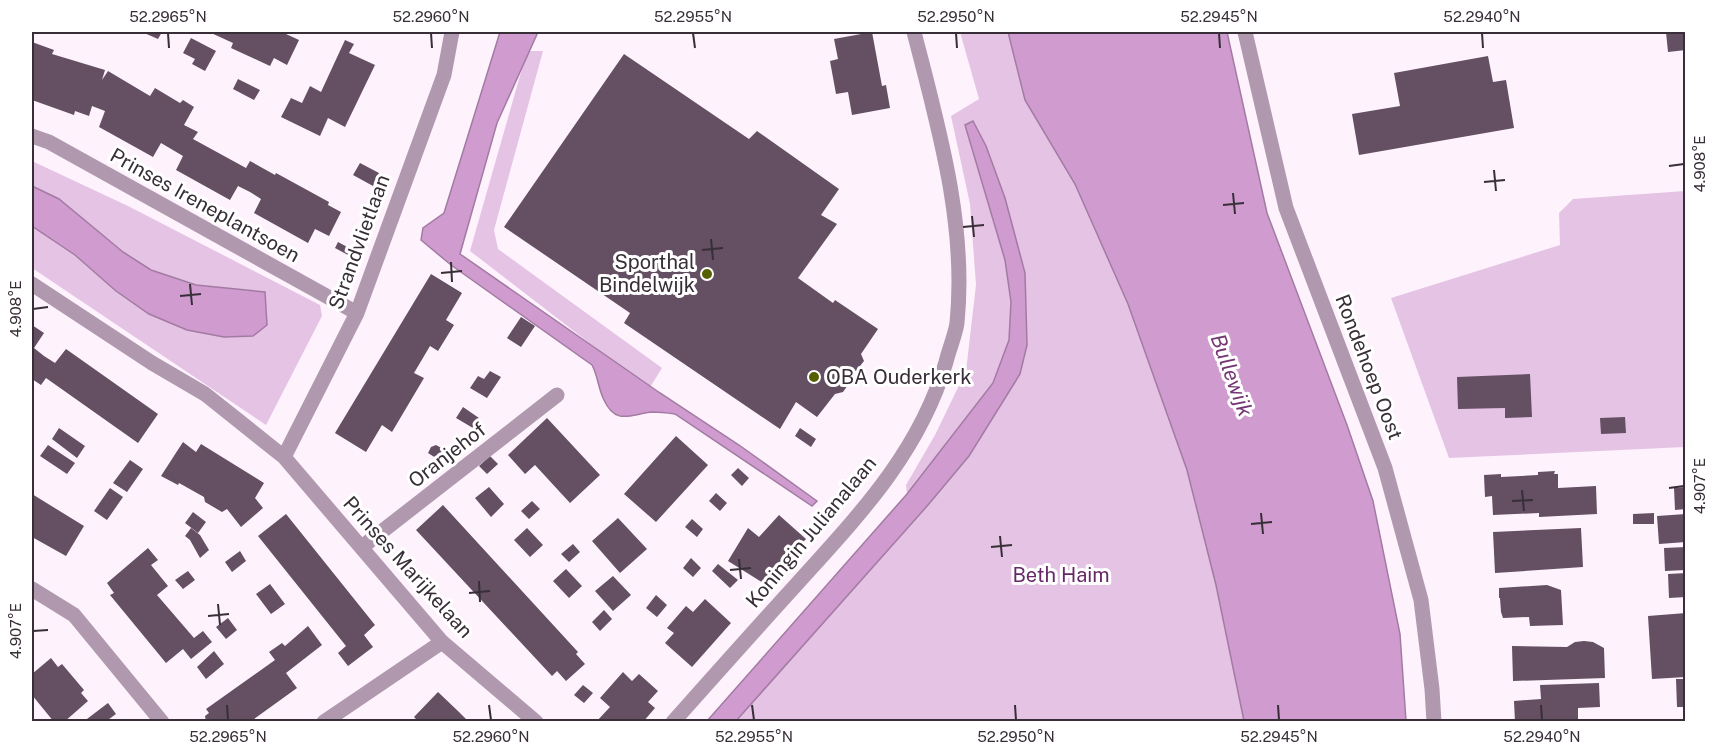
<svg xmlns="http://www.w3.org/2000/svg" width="1717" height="753" viewBox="0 0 1717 753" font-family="'Public Sans',sans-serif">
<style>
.green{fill:#e5c3e4}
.water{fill:#d09cd0;stroke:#a27ba2;stroke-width:1.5}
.building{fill:#644f63}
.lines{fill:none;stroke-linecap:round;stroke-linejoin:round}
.minor{stroke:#b099af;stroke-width:15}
.ticks{fill:none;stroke:#372e37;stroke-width:2}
.poi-dot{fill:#556000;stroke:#fff;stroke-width:2}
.labels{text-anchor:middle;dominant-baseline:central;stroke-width:6;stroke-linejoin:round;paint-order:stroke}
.street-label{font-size:20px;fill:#372e37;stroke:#fff}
.poi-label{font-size:20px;fill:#372e37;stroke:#fff;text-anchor:end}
.park-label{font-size:20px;fill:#662867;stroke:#fff}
.water-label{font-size:21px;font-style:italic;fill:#753676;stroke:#fff}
.neatline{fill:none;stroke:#372e37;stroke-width:2}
.ticks-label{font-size:15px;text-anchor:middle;fill:#372e37}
</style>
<rect width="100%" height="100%" fill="#fef3fd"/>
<path class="green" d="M960,32H1008L1025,100L1075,184L1128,304L1187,470L1216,585L1244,721L736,722L928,505L969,456L1020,374L1027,345L986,146L973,121L965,125L1006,260L1011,302L1009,340L993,383L907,494L906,485L935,435L966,371L976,285L970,204L951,116L979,99Z
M527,51H543L494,230L498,249L662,368L649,389L470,251Z
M32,161L128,206L320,305L322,316L266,425L32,268V226L75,255L116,291L149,314L187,330L267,325L265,292L196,285L151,270L123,252L59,199L32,186Z
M1685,191V447L1449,458L1391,298L1560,245L1559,213L1573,199Z"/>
<path class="water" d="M500,32H538L497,123L460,254L660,393L739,445L817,501L812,506L675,414C668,413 659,412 652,412C631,414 616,426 604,400C598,388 598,376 592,365L451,265L421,240L423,228L444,213Z
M1008,32H1227L1267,213L1347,425L1373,501L1400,634L1406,721H1244L1216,585L1187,470L1128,304L1075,184L1025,100Z
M973,121L986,146L1005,198L1025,273L1027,345L1020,374L969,456L928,505L736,721H707L907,494L993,383L1009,340L1011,302L1005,260L965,125Z
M32,186L59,199L123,252L151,270L196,285L265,292L267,325L253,336L224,337L187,330L149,314L116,291L75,255L32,226Z"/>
<path class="building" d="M142,32H162L158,39Z
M209,32H287L286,34L299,40L287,65L274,58L270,66L231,48L233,43Z
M872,32L882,86L886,85L890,108L852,115L848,92L836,94L830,61L838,59L834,39Z
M1666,32H1686V50L1668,52Z
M191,38L216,51L205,71L192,64L195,59L183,53Z
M345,40L354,44L349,53L375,65L345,127L328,118L320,136L281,117L291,98L302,103L310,86L321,92Z
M32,42L54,50L52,54L105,70L102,80L108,71L150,96L155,88L180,103L183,100L194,107L184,125L198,132L193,139L246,168L250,161L275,175L276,173L329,202L328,205L341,212L329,236L315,229L308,243L254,213L261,199L250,192L238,186L230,200L176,170L183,156L161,143L153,157L99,127L105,111L92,106L89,116L75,111L74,115L32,100Z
M624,54L749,139L757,131L839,189L821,215L837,224L798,278L833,303L835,300L878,329L861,354L864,361L856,371L849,372L845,378L848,385L843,392L835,394L817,417L796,402L780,429L624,323L630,313L504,227Z
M1488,56L1493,82L1506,80L1514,128L1359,155L1352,114L1400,106L1394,73Z
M238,79L260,90L254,100L233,89Z
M360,163L379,173L373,186L353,175Z
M338,242L351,249L348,255L335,248Z
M431,274L462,293L446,320L454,325L438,351L430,346L414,373L424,378L392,432L382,425L366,452L335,433Z
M521,317L535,326L521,347L507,338Z
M32,325L44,333L34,348L44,356L55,363L66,349L158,414L138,443L46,378L41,385L32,379Z
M490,371L501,377L487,398L470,388L478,376L484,379Z
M1530,374L1532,417L1505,418V408L1458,409L1457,377Z
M463,407L479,418L473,428L456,418Z
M1625,417L1626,433L1601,434L1600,418Z
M547,418L600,475L570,503L535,465L525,474L508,455Z
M59,428L85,446L77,458L52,439Z
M800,428L816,439L811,447L795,436Z
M676,436L708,465L656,522L624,494Z
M183,442L196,452L201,444L264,483L255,498L263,508L241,527L227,509L222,512L205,502L204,497L179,483L178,485L161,476Z
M48,445L75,463L67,474L40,456Z
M436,445L445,450L439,460L428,453L431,447Z
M490,456L498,464L487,474L479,466Z
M130,460L143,469L127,492L113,483Z
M738,468L749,478L742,486L731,475Z
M1555,471L1554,474H1558V488L1596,486L1597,514L1539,517V513L1493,515L1492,496L1485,497L1484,475L1501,474V477L1538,475V472Z
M489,487L504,504L491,517L475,498Z
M1686,487V509L1675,510L1674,488Z
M110,488L123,497L107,520L94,511Z
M716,493L727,503L720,511L709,501Z
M32,494L84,526L66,556L32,537Z
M532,501L540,509L529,519L521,511Z
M443,505L578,652L576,654L585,664L566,681L557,671L552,676L416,530Z
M193,512L206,522L198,533L185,523Z
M1654,513V524H1633V514Z
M286,514L375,625L364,635L373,647L348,666L338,653L346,646L258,536Z
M1686,514V542L1659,544L1657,516Z
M779,515L806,539L765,584L728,561L748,528L759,537Z
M618,518L647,549L620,573L592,541Z
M692,519L703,529L697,537L685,527Z
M191,528L200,535L209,550L200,558L190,540L185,536Z
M527,528L543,545L530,557L514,540Z
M1581,528L1583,567L1495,573L1493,532Z
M573,544L580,552L569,562L561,554Z
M1686,547V570L1665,571L1664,548Z
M148,548L158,560L151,565L168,586L157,595L194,638L203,631L212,642L191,659L183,649L166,663L110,595L114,593L107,583Z
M240,551L246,561L232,572L225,562Z
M691,558L701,568L693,577L683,568Z
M718,564L738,580L730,588L712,571Z
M566,569L582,586L569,598L553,581Z
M188,571L195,580L183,589L175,580Z
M1686,573V597L1669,598L1668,574Z
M613,576L631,595L613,611L595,591Z
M270,584L285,604L271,614L256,594Z
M1547,585L1561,590L1563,625L1530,626L1529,617L1503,618L1501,612L1500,598H1499V588Z
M656,595L667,605L657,617L646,608Z
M705,599L731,623L692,667L665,643L674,633L667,628L686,606L693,612Z
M604,610L612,619L600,631L592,622Z
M1686,613V677L1652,679L1648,616Z
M228,618L237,630L226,639L216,627Z
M308,626L322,645L286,673L297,688L250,722H206L205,716L209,713L206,709L275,660L269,652L282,643L285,646Z
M1584,641L1593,642L1604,648L1605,678L1513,681L1512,646L1567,647L1575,642Z
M214,651L224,664L206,679L197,667Z
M51,658L58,667L62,664L84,690L81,693L88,701L64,722H54L32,695V674Z
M623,672L632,681L639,674L658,691L648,702L655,708L643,722H596L610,707L600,698Z
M1676,679H1686V707H1677Z
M1599,683L1600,707L1578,708V722H1515L1514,701L1541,699L1540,685Z
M583,685L593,693L584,703L574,695Z
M438,692L459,712L469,722H419L414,717Z
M108,703L116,714L105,722H83Z"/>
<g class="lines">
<path class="minor" d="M1245,32L1286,208L1385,468L1421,600L1432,689L1434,722
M32,136L49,142L357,313
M32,284L152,363L205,394L284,457L442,642L536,722
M284,457L357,313L444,75L452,32
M362,547L557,395
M32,589L74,615L162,722
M324,722L442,642
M673,722C714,676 754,631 795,586C857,517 919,454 946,362C949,349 955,336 957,323C967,224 938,126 914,32"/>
</g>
<path class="ticks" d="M168,33L169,48M431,33L432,48M693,33L695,48M956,33L957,48M1219,33L1220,48M1482,33L1483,48M1669,166L1684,164M1494,170L1496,191M1484,182L1505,180M1233,193L1235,214M1223,205L1244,203M972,216L974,237M963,227L984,225M711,239L713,260M702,250L723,248M451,262L452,282M441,273L462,271M190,284L192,305M180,296L201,294M33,309L48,307M1669,488L1684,486M1522,490L1524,511M1512,501L1533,500M1261,513L1263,534M1251,524L1272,522M1000,536L1002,557M991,547L1012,545M739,559L741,579M730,570L751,568M479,581L480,602M469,593L490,591M218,604L220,625M208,616L229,614M33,631L48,630M227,705L228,720M489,705L491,720M752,705L754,720M1015,705L1016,720M1278,705L1279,720M1541,705L1542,720"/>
<g class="poi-dot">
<circle cx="707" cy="274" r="6"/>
<circle cx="814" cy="377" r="6"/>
</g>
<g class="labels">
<g class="street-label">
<text transform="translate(205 205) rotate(29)">Prinses Ireneplantsoen</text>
<text transform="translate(359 242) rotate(-70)">Strandvlietlaan</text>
<text transform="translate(1369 367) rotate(69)">Rondehoep Oost</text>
<text transform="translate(447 455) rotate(-38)">Oranjehof</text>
<text transform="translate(811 532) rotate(-50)">Koningin Julianalaan</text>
<text transform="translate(408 567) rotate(48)">Prinses Marijkelaan</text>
</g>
<g class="poi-label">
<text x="695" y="262">Sporthal<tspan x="695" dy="23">Bindelwijk</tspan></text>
<text x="826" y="377" text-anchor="start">OBA Ouderkerk</text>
</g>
<g class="park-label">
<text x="1061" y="575">Beth Haim</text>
</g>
<g class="water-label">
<text transform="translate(1232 375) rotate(70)">Bullewijk</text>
</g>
</g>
<rect width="1717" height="753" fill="none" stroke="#ffffff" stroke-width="66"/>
<rect x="33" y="33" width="1651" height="687" class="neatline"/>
<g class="ticks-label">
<text x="168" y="22">52.2965°N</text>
<text x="431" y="22">52.2960°N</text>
<text x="693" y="22">52.2955°N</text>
<text x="956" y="22">52.2950°N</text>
<text x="1219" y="22">52.2945°N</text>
<text x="1482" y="22">52.2940°N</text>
<text transform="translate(1700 164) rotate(-90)" y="5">4.908°E</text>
<text transform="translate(16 309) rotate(-90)" y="5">4.908°E</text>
<text transform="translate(1700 486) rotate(-90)" y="5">4.907°E</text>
<text transform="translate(16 631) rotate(-90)" y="5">4.907°E</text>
<text x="228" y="742">52.2965°N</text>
<text x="491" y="742">52.2960°N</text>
<text x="754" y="742">52.2955°N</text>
<text x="1016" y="742">52.2950°N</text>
<text x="1279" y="742">52.2945°N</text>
<text x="1542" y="742">52.2940°N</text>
</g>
</svg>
